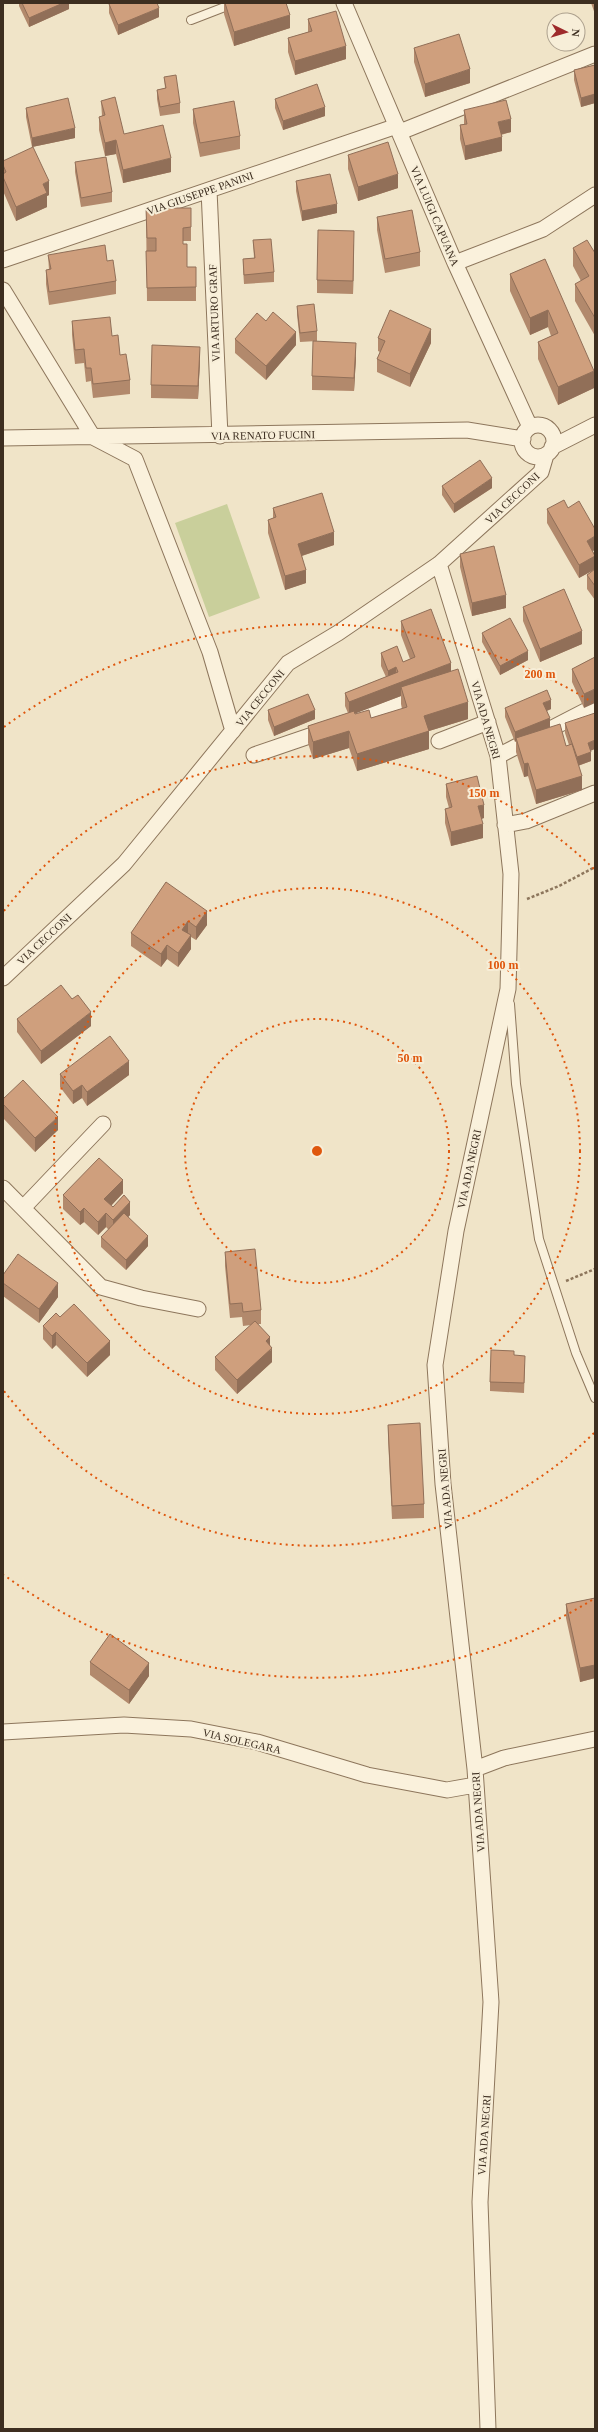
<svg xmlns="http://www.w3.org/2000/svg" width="598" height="2432" viewBox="0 0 598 2432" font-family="'Times New Roman',serif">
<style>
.pitch{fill:#c9cf9b}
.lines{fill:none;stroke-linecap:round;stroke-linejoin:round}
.service-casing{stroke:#8d765c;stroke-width:10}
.minor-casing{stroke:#8d765c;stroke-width:17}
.path{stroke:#8d765c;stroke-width:2.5;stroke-dasharray:3 2;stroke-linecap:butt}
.service{stroke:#faf1dc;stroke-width:8}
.minor{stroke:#faf1dc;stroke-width:15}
.wall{fill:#b2896c;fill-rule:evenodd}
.shaded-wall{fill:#916f58}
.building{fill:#cf9f7d;stroke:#916f58}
.ring{fill:none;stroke:#df570d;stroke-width:2;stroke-dasharray:2 4}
.labels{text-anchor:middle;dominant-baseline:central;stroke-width:4;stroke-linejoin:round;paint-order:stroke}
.street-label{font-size:11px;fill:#3d2e20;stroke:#f7eed8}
.centre{fill:#df570d;stroke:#f7eed8;stroke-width:2}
.ring-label{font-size:12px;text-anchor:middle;font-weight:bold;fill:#df570d;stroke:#f7eed8;stroke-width:4;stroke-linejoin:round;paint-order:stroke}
</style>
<rect width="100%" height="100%" fill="#f0e4c8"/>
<path class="pitch" d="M227,504L260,598L209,617L175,523Z"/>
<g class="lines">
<g class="service-casing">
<path id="service" d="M191,20L235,3
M510,1004L516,1084L539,1239L576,1353L595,1398"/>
</g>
<g class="minor-casing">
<path id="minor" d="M344,3L455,263L530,427
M400,132L595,54
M209,190L220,436
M3,260L397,126
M455,263L543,229L595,195
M3,290L93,437L135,459L210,652L233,731
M522 441a16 16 0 1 1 32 0a16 16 0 1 1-32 0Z
M3,438L467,430L523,439
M552,447L595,425
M439,564L498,756L511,874L508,989L456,1231L435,1365L443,1484L475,1769L491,2002L480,2202L488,2429
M352,722L420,694
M439,741L488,722
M254,755L327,730
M498,756L595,706
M505,825L526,821L595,793
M3,978L124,864L288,663L338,633L439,564L541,472L546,455
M3,1188L101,1287L141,1298L198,1309
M23,1208L103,1124
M3,1732L124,1725L191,1729L257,1742L367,1775L447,1790L475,1785
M475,1769L504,1758L595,1739"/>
</g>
<path class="path" d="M527,899L559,886L595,867
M566,1281L595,1269"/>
<use href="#service" class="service"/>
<use href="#minor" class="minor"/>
</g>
<path class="wall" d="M19,3H69V9L29,27L19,6Z
M224,3H286L290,28L234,46L224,14Z
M591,3H595V14Z
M109,4L159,17L118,35L109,13Z
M308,19L346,59L295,75L288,52V38L308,32Z
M414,48L470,83L425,97L414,62Z
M595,65V103L581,107L574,80V70Z
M164,77L180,103V113L160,116L157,99V90L165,88Z
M275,99L325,116L283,130L275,108Z
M101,101L124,134L171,172L123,183L116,154L105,156L99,130V117L102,116Z
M26,108L75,138L32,147L26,117Z
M193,109L240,136V149L200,157L193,123Z
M464,110L511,132L501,135L502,151L465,160L460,139V125L464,124Z
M348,155L398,188L358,201L348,169Z
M3,161L49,195L47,196V207L16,221L3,191Z
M75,162L112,192V202L81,207L75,172Z
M296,181L337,213L302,221L296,191Z
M146,208H191V241H183V244L187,267H196V301H147Z
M377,217L420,252V266L385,273L377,230Z
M253,240L274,272V282L244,284L243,268V259L254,258Z
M354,244L353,294L317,293V280Z
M573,248L595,253V336L575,301V284L581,281L573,266Z
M48,255L107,261L116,281V294L49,305L46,284V270H49Z
M545,259L594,388L558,405L538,359V342L551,336L548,327L530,335L510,291V274Z
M297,306L317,331V341L300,342L297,315Z
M72,321L112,336L120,355L130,380V394L93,398L91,381L86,382L84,363L75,364L72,335Z
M378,338L431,343L410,387L377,372V359L380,352L378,351Z
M235,339L296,345L266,380L235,353Z
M356,357L354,391L312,390V376Z
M200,360L198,399L151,398V385Z
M442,486L492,488L454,513L442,495Z
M273,508L334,545L302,556L306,583L285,590L268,533V520L273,518Z
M568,508L595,555V600L587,589V575L594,570L579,578L547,523V509Z
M460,554L506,608L472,616L460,567Z
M523,607L582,644L540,662L523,621Z
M401,621L451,671L468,719L429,731V749L357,771L349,748L313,759L308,743V726L348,713L345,706V693L386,677L381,666V653L403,662L410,659L401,635ZM401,696V704L402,709L371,718L355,714V713Z
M482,633L528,660L500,675L482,642Z
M595,657L584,708L572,682V669Z
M505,708L551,709L547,711L550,727L546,729L566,746L569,745L565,733V723L590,751L591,761L578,766L582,790L536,804L528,776L524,777L516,752V741L515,742L505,717Z
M268,710L315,719L274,736L268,720Z
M446,784L484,818L481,819L483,838L451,846L445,823V809L449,808L446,797Z
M166,882L207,925L196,940L191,937V949L178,967L167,959L161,967L131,946V933Z
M17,1019L91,1026L41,1064L17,1032Z
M60,1074L129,1075L87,1106L82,1098L73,1104L60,1087Z
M3,1099L58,1130L35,1152L3,1118Z
M123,1193L111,1206L113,1207L130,1215L128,1217L148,1246L126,1270L101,1247V1237L109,1230L106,1227L98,1235L84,1222L80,1225L63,1209V1195Z
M225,1252L261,1310V1324H258L270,1345L272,1362L237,1394L215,1370V1357L251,1325L243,1326L242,1317L230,1318L225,1266Z
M3,1275L58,1297L39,1323L3,1296Z
M60,1317L110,1355L87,1377L56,1345L52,1349L43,1339V1326Z
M514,1355L525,1365L524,1393L490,1391V1382Z
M388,1425L424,1504V1518L392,1519L388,1438Z
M595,1598V1678L580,1682L566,1618V1604Z
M90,1662L149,1676L129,1704L90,1675Z"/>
<path class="shaded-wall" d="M63,3H69V9L29,27V18Z
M159,8V17L118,35V25Z
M290,15V28L234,46V32Z
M346,46V59L295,75V61Z
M470,69V83L425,97V84Z
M595,94V103L581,107V98Z
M325,107V116L283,130V121Z
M511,119V132L498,135V122Z
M75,128V138L32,147V138Z
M502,137V151L465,160V146Z
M116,140V154L105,156V143Z
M171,158V172L123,183V170Z
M398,174V188L358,201V187Z
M49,181V195L47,196V207L16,221V207L43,184Z
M337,204V213L302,221V211Z
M354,231V244L353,294V281Z
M548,310V327L530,335V318Z
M431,329V343L410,387V374Z
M296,332V345L266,380V366Z
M356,343V357L354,391V378Z
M200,347V360L198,399V386Z
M594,371V388L558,405V387Z
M492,478V488L454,513V504Z
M334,532V545L298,557V544Z
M595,536V550L587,554V541Z
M595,556V569L579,578V565Z
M306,570V583L285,590V576Z
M506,595V608L472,616V603Z
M582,631V644L540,662V649Z
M528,651V660L500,675V666Z
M451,663V676L401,687V696L349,716V702Z
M396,667V681L388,684V671Z
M595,689V703L584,708V694Z
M551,700V709L543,712V703Z
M468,702V719L429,731V749L357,771V754L424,716Z
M315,710V719L274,736V727Z
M550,718V727L517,741L516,738V741L515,742V732Z
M349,731V748L313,759V742Z
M595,740V749L588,752V743Z
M591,752V761L577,766V757Z
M528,763V776L524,777V764Z
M582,776V790L536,804V790Z
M484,805V818L478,820V806Z
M483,824V838L451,846V832Z
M207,911V925L196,940V927Z
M188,921V935L182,930Z
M191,935V949L178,967V953Z
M167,945V959L161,967V954Z
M91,1012V1026L41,1064V1051Z
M129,1061V1075L87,1106V1092Z
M82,1085V1098L73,1104V1091Z
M58,1117V1130L35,1152V1138Z
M123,1180V1193L104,1213V1199Z
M130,1202V1215L113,1234V1220Z
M84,1208V1222L80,1225V1212Z
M106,1213V1227L98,1235V1222Z
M148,1236V1246L126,1270V1260Z
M58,1283V1297L39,1323V1309Z
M56,1332V1345L52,1349V1336Z
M270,1337V1351L272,1348V1362L237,1394V1380L266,1341Z
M110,1341V1355L87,1377V1363Z
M149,1663V1676L129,1704V1690Z
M595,1665V1678L580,1682V1668Z"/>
<path class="building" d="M22,3H63L29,18Z
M111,3H157L159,8L118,25L109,4Z
M225,3H286L290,15L234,32Z
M336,11L346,46L295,61L288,38L312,31L308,19Z
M459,34L470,69L425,84L414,48Z
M595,65V94L581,98L574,70Z
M176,75L180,103L160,107L157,90L166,88L164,77Z
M317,84L325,107L283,121L275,99Z
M115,97L124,134L163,125L171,158L123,170L116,140L105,143L99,117L105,115L101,101Z
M68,98L75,128L32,138L26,108Z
M506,100L511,119L498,122L502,137L465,146L460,125L467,124L464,110Z
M234,101L240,136L200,143L193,109Z
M388,142L398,174L358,187L348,155Z
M33,147L49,181L43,184L47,193L16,207L3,177V174L6,172L3,165V161Z
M106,157L112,192L81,198L75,162Z
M330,174L337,204L302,211L296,181Z
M146,208H191V227L183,228V244H187V267H196V287L147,288L146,251H156V238H147Z
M412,210L420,252L385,259L377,217Z
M318,230L354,231L353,281L317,280Z
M271,239L274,272L244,275L243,259L255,258L253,240Z
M587,240L595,253V318L575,284L589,276L573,248Z
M105,245L107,261L113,260L116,281L49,292L46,270L51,269L48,255Z
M545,259L594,371L558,387L538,342L558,333L548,310L530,318L510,274Z
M314,304L317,331L300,333L297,306Z
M390,310L431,329L410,374L377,359L385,341L378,338Z
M273,312L296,332L266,366L235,339L257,313L266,321Z
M110,317L112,336L118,335L120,355L126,354L130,380L93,384L91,368H86L84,349L75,350L72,321Z
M313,341L356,343L354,378L312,376Z
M152,345L200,347L198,386L151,385Z
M480,460L492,478L454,504L442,486Z
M322,493L334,532L298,544L306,570L285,576L268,520L276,517L273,508Z
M564,500L568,508L579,501L595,529V536L587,541L595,556L579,565L547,509Z
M494,546L506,595L472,603L460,554Z
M595,569V586L587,575Z
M564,589L582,631L540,649L523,607Z
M431,609L451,663L349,702L345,693L398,672L396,667L388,671L381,653L397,646L403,662L415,657L401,621Z
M510,618L528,651L500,666L482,633Z
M595,657V689L584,694L572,669Z
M458,669L468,702L424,716L429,731L357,754L349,731L313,742L308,726L354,711L355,714L369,710L371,718L407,707L401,687Z
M547,690L551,700L543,703L550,718L515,732L505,708Z
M308,694L315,710L274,727L268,710Z
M595,713V740L588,743L591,752L577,757L565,723Z
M560,724L566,746L572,744L582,776L536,790L528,763L524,764L516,738Z
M477,776L484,805L478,806L483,824L451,832L445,809L452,807L446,784Z
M166,882L207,911L196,927L188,921L182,930L191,935L178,953L167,945L161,954L131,933Z
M61,985L72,999L78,995L91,1012L41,1051L17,1019Z
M110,1036L129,1061L87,1092L82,1085L73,1091L60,1074Z
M23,1080L58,1117L35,1138L3,1104V1099Z
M99,1158L123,1180L104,1199L113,1207L124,1195L130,1202L113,1220L106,1213L98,1222L84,1208L80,1212L63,1195Z
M124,1213L148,1236L126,1260L101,1237Z
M255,1249L261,1310L243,1312L242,1303L230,1304L225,1252Z
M18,1254L58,1283L39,1309L3,1283V1275Z
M74,1304L110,1341L87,1363L56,1332L52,1336L43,1326L56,1313L60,1317Z
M255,1321L270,1337L266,1341L272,1348L237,1380L215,1357Z
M491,1350L514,1351V1355L525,1356L524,1383L490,1382Z
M420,1423L424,1504L392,1506L388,1425Z
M595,1598V1665L580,1668L566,1604Z
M110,1634L149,1663L129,1690L90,1662Z"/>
<g class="ring">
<circle cx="317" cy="1151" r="132"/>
<circle cx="317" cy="1151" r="263"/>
<path d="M594 1433A395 395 0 0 1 4 1391M4 911A395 395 0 0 1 594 869"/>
<path d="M592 1600A527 527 0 0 1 4 1575M4 727A527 527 0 0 1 592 702"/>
</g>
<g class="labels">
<g class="street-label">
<text transform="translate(200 193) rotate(-19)">VIA GIUSEPPE PANINI</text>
<text transform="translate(435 216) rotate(67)">VIA LUIGI CAPUANA</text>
<text transform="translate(214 313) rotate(-92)">VIA ARTURO GRAF</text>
<text transform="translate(263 435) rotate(-1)">VIA RENATO FUCINI</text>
<text transform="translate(512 498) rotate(-43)">VIA CECCONI</text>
<text transform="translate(260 698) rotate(-51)">VIA CECCONI</text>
<text transform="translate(486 720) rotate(74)">VIA ADA NEGRI</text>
<text transform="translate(44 939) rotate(-43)">VIA CECCONI</text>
<text transform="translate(469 1169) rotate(-78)">VIA ADA NEGRI</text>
<text transform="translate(445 1489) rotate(-95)">VIA ADA NEGRI</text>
<text transform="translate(242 1741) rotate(13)">VIA SOLEGARA</text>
<text transform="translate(478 1812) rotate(-94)">VIA ADA NEGRI</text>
<text transform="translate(484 2135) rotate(-86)">VIA ADA NEGRI</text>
</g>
</g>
<circle cx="317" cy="1151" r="6" class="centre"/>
<g class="ring-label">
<text x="540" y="678">200 m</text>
<text x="484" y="797">150 m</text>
<text x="503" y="969">100 m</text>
<text x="410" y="1062">50 m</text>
</g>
<rect width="598" height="2432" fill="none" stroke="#3d2e20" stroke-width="8"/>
<g transform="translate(566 32) rotate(95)"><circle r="19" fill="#f7eed8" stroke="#ada18e"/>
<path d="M0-3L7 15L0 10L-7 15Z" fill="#9e2a2b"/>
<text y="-6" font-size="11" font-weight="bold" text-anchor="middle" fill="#3d2e20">N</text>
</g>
</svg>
